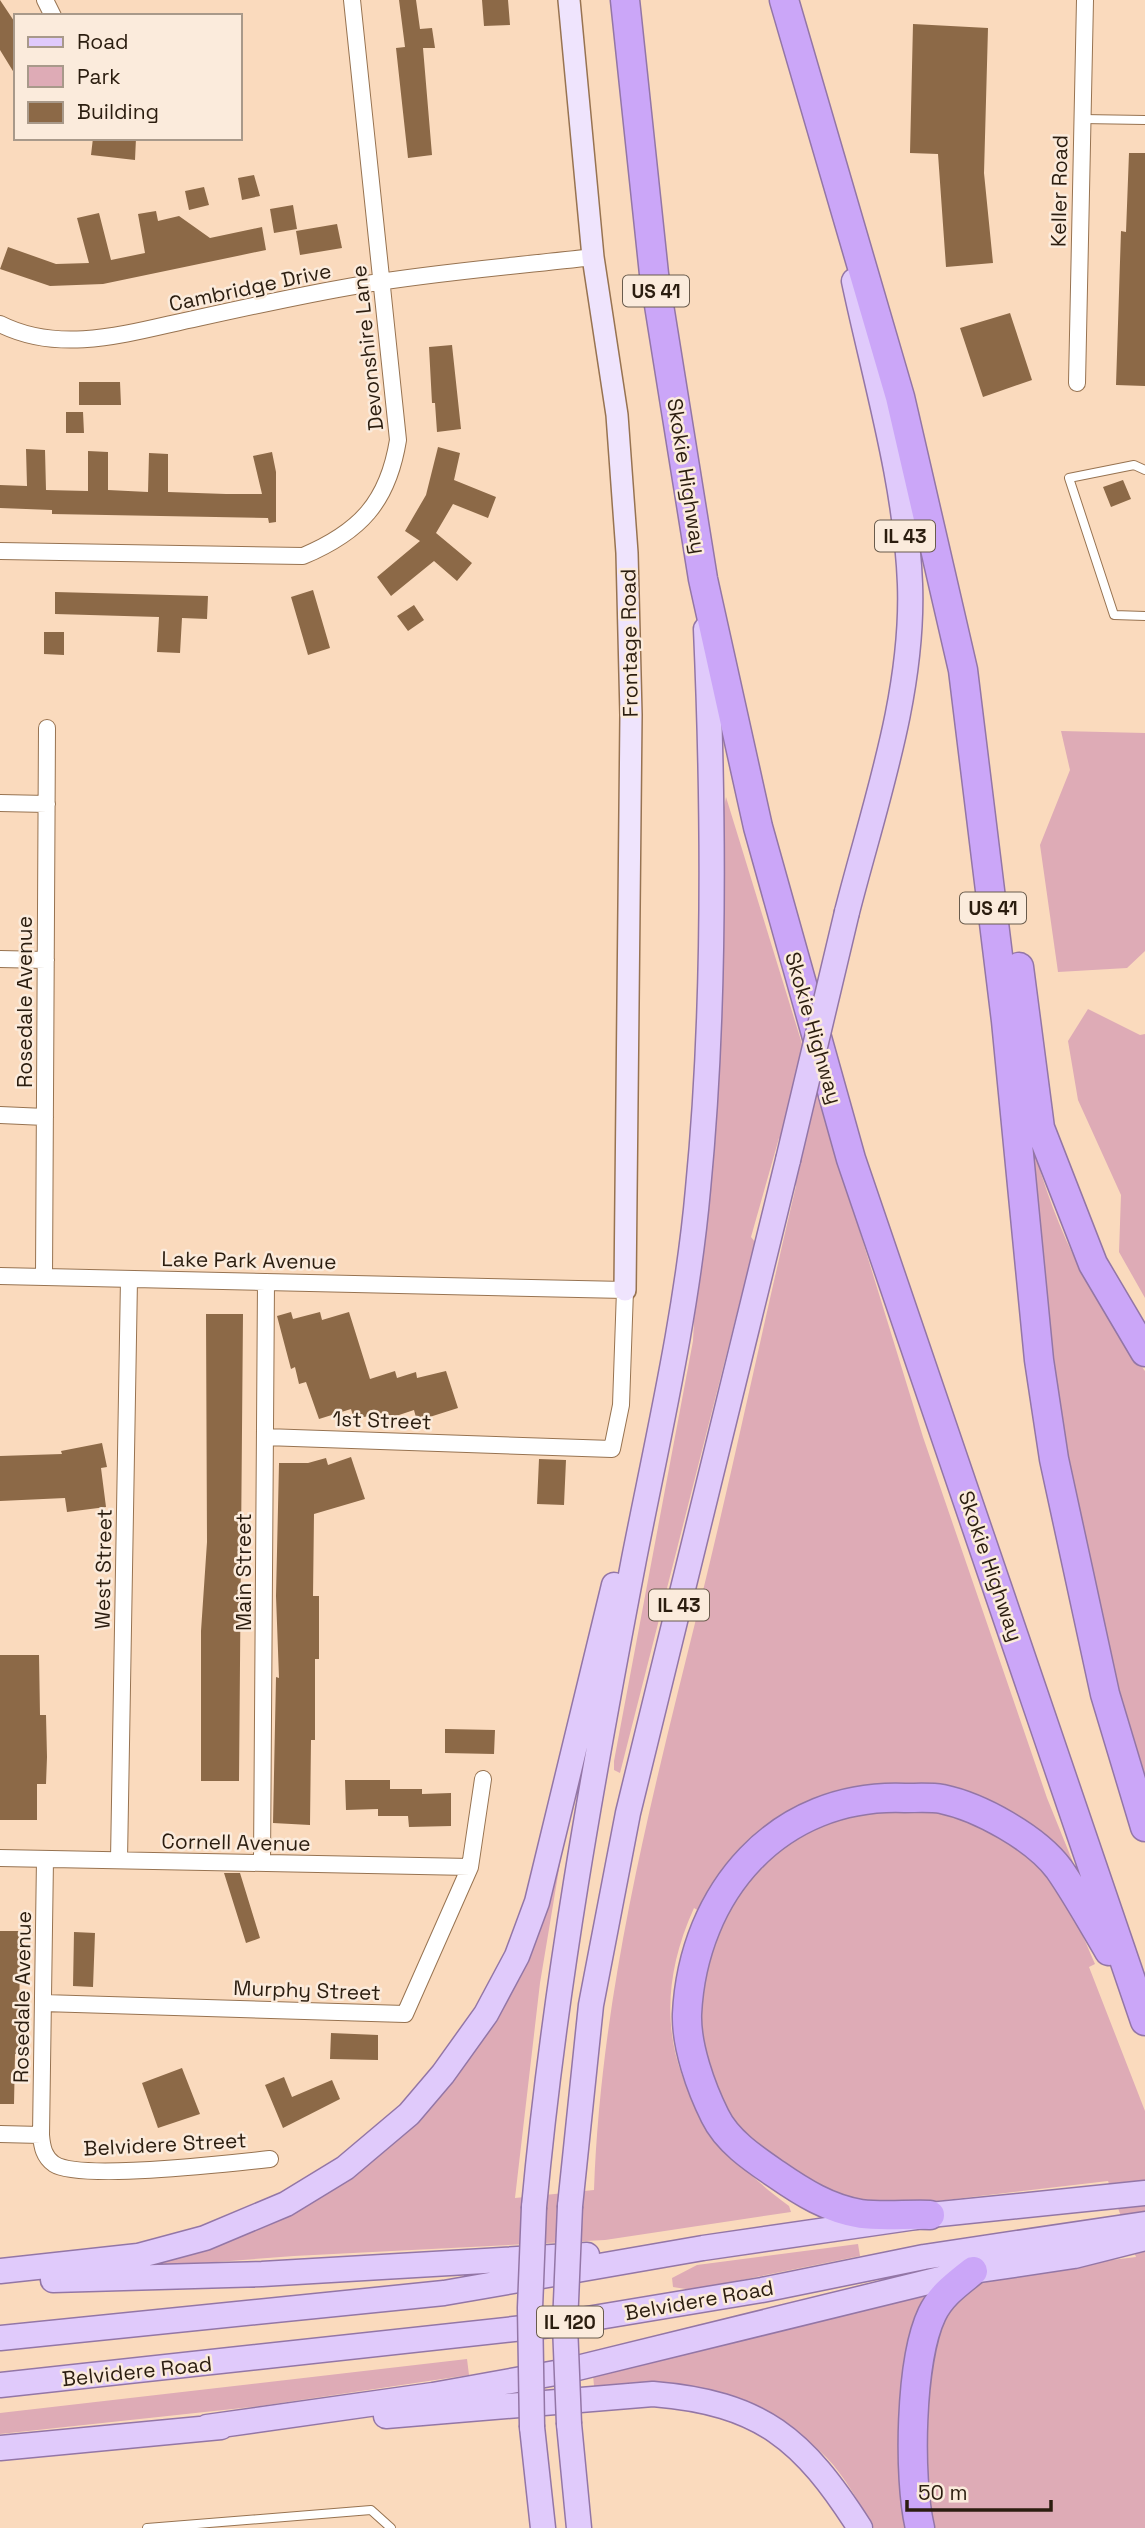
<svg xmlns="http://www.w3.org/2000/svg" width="1145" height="2528" viewBox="0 0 1145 2528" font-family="'Space Grotesk',sans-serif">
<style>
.green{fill:#deabb6}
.building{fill:#8c6947}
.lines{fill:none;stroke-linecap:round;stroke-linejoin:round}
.lane-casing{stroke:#977351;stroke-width:10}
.street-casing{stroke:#977351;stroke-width:18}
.secondary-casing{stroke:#977351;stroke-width:24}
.primary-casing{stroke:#9376a6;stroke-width:27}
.highway-casing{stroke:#9376a6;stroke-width:31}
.lane{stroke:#fff;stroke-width:8}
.street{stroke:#fff;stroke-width:16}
.secondary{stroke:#efe4fd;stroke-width:21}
.primary{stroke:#e0cafb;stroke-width:24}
.highway{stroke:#cba6f8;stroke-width:28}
.primary-bridge-casing{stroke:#9376a6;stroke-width:27;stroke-linecap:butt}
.primary-bridge{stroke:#e0cafb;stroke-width:24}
.labels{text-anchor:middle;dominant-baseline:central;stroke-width:5;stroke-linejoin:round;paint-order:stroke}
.shield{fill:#fbebdc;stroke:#695b4c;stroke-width:2}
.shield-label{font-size:19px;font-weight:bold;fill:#2b1d0f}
.street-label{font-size:21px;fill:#2b1d0f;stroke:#fbebdc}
</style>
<rect width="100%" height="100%" fill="#fadabd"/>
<path class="green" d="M1061,731L1145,733V951L1127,968L1058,972L1040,845L1070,770Z
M726,797L923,1437L1047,1798L1100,1929L1072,1877L903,1784L862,1788L810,1803L776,1818L737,1853L716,1878L699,1911L694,1908C638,2031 686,2131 789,2206L791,2212L605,2240L294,2256L150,2267V2262L233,2238L448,2081L566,1827L540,1983L515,2198L594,2190C601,1990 652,1797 700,1603C734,1465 763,1325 796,1186L779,1138L751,1237L755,1242L620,1773L614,1770V1761L693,1341L720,828Z
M1088,1009L1140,1035L1145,1034V1298L1119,1252L1121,1195L1078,1100L1068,1041Z
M1018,1034C1023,1069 1024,1107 1032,1141C1053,1225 1092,1303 1145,1371V1789L1126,1732L1058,1413Z
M941,1809C1032,1845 1058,1874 1095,1964L1089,1967L1145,2111V2528H931L924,2476L928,2358L940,2318L977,2283L1049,2268L1136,2257L1108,2181L895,2206L850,2199L805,2184L734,2125L702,2055L698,1969L745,1871L832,1814Z
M858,2244L860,2256L692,2290L673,2287L672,2278L697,2265Z
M935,2288L907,2528H874C860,2505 845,2476 826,2457C757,2388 686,2380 594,2386L593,2375Z
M467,2359L469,2375L260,2406L0,2434V2413Z"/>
<path class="building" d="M0,0L16,24V76L0,50Z
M399,0H416L420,29L432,28L435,48H423L432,155L408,158L396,48L405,47Z
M482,0H508L510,25L484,26Z
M913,24L988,28L984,173L993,263L946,267L938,154L910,153Z
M93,138H136L135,160L91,155Z
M1129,153H1145V386L1116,385L1121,231L1126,232Z
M254,175L260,196L242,200L238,178Z
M204,187L209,205L189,210L185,191Z
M293,205L297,229L274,233L270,209Z
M156,211L158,221L179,216L210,238L262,227L266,250L103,284L50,286L0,269L8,247L56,264L89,263L77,218L99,213L111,260L145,253L138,214Z
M337,224L342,248L300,255L296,231Z
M1010,313L1032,380L983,397L960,328Z
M452,345L461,429L437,432L435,403H432L429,347Z
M79,382H120L121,405H79Z
M66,412H83L84,433H66Z
M438,447L460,453L454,480L496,497L488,518L453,504L436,533L472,563L457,581L434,561L391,596L377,577L420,541L405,531L426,495Z
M26,449L45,450L46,490L88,491V451L108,452V490L148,492L149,453L168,454V492L226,494H262L253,456L272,452L276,472V522L269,523L268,518L52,514V510L0,508V485L27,486Z
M1123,480L1131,499L1111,507L1103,487Z
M313,590L330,648L308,655L291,597Z
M55,592L208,596L207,619L182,618L180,653L157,652L159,617L55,614Z
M414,605L424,620L408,631L397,616Z
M44,632H64V655L44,654Z
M291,1312L293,1319L320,1312L322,1320L349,1312L370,1379L395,1371L397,1378L416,1372L417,1378L446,1371L458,1408L417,1421L414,1410L390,1418L388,1412L354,1419L351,1409L319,1419L306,1382L299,1384L295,1367L291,1369L277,1316Z
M206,1314H243L239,1781H201V1631L207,1542Z
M102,1443L107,1467L101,1468L106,1507L67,1512L65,1498L0,1501V1456L62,1454L61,1451Z
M351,1457L365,1499L314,1514L313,1596H319V1659H315V1740H311L310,1825L273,1823L276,1677L279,1678L276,1596L279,1463H308L326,1458L328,1465Z
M539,1459L566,1460L564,1505L537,1504Z
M0,1655H39L40,1715H46L47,1757L46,1784H37V1820H0Z
M445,1729L495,1730L494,1754L445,1753Z
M345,1780H390V1789H422V1794L451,1793V1826L409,1827L408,1816H378V1809L346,1810Z
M224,1873H240L260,1938L246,1943Z
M0,1931H20L19,2054H15L14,2104H0Z
M74,1932L95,1933L93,1987L73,1986Z
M331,2033L378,2035V2060L330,2059Z
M182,2068L200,2114L158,2128L142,2083Z
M284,2077L292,2097L332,2080L340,2099L283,2128L265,2085Z"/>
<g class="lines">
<g class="lane-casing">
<path id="lane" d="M1082,119L1145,120
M1145,470L1134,465L1069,478L1114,615L1145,616
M147,2528L371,2510L391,2528"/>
</g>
<g class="street-casing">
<path id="street" d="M45,0L53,16
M0,324C63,356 135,331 198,318C252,306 306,294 360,285C437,272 516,266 593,257
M1077,383L1085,0
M0,551L303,556C360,532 388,502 398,440L352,0
M0,803L47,804
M0,959L46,960
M0,1115L45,1117
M0,1276L625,1290L621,1405L612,1449L265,1437
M44,1277L47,728
M0,1858L470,1867
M45,1859L41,2135C42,2147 44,2157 54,2164C80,2181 233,2163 270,2159
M119,1860L129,1279
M262,1863L266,1282
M43,2003L405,2014L470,1867L483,1779
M0,2134L41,2135"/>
</g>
<g class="secondary-casing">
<path id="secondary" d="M569,0L593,257L617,415L627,553L631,715L625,1290"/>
</g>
<g class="primary-casing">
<path id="primary" d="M847,912C874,806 914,695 910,584C906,482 875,380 854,281
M570,2206L591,2005L628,1813L788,1160
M534,2207C554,1989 593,1774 634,1559C658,1437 687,1313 698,1189C716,1006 714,812 706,629
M0,2271L138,2256L205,2238L286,2204L345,2168L409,2114L443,2074L486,2014L517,1956L537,1902L614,1585
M53,2280L262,2274L587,2255
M0,2338L444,2293L703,2248L930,2215L1145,2193
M0,2385L551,2325L762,2290L924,2257L1145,2224
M386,2416L653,2394C762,2403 803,2439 860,2528
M569,2424L579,2528
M207,2427L433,2395L561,2372L973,2271L1074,2256L1145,2238
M532,2427L543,2528
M0,2448L221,2427"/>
</g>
<g class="highway-casing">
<path id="highway" d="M625,0L654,274L703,579L758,827L851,1159L1145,2021
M784,0L900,397L963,670L1006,1021L1039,1360L1054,1459L1105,1694L1145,1827
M1019,967L1040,1128L1093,1264L1145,1352
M930,2215C908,2214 883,2217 861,2214C829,2209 802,2192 776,2174C754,2159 727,2141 715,2116C701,2088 686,2046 687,2014C693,1892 778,1793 905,1798C917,1798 931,1797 942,1799C980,1807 1036,1838 1059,1869C1077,1895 1093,1924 1109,1951
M920,2528C908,2478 910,2360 932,2314C941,2295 957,2284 973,2271"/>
</g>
<use href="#lane" class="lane"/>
<use href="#street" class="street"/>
<use href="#secondary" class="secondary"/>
<use href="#primary" class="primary"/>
<use href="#highway" class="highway"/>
<g class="primary-bridge-casing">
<path id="primary-bridge" d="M788,1160L847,912
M569,2424L565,2325L570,2206
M532,2427L530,2308L534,2207"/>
</g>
<use href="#primary-bridge" class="primary-bridge"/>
</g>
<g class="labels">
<g class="shield">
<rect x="623" y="275.5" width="66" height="31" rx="5"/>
<rect x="875" y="520.5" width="60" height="31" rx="5"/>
<rect x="960" y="892.5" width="66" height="31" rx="5"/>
<rect x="649" y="1589.5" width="60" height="31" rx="5"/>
<rect x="537" y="2306.5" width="66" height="31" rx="5"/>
</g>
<g class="shield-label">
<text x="656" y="291">US 41</text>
<text x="905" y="536">IL 43</text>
<text x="993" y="908">US 41</text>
<text x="679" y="1605">IL 43</text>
<text x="570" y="2322">IL 120</text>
</g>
<g class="street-label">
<text transform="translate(1059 191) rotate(-89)">Keller Road</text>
<text transform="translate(250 287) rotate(-12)">Cambridge Drive</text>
<text transform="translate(367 348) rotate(-96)">Devonshire Lane</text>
<text transform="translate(687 476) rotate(81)">Skokie Highway</text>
<text transform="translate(629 643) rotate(-91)">Frontage Road</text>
<text transform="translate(24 1002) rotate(-90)">Rosedale Avenue</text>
<text transform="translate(814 1028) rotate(74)">Skokie Highway</text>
<text transform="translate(249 1260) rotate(1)">Lake Park Avenue</text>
<text transform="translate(382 1420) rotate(2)">1st Street</text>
<text transform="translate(991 1566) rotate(71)">Skokie Highway</text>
<text transform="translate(103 1569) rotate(-89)">West Street</text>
<text transform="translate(243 1572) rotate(-90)">Main Street</text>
<text transform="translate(236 1842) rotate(1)">Cornell Avenue</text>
<text transform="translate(307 1990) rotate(2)">Murphy Street</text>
<text transform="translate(22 1997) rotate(-89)">Rosedale Avenue</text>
<text transform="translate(165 2144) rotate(-3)">Belvidere Street</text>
<text transform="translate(699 2300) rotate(-10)">Belvidere Road</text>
<text transform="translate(137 2371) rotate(-6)">Belvidere Road</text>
</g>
</g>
<rect x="14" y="14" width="228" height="126" fill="#fbebdc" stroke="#a8998a" stroke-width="2"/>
<rect x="28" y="37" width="35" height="10" fill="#e0cafb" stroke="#a8998a" stroke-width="2"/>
<text x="77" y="49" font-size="21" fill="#2b1d0f">Road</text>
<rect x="28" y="66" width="35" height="21" fill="#deabb6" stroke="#a8998a" stroke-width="2"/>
<text x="77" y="84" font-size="21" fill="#2b1d0f">Park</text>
<rect x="28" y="102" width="35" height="21" fill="#8c6947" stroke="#a8998a" stroke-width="2"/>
<text x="77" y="119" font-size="21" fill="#2b1d0f">Building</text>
<path d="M907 2500v10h144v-10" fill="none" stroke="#2b1d0f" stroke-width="3.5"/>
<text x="918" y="2500" font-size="21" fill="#2b1d0f" stroke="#fbebdc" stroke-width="5" paint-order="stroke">50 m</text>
</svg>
